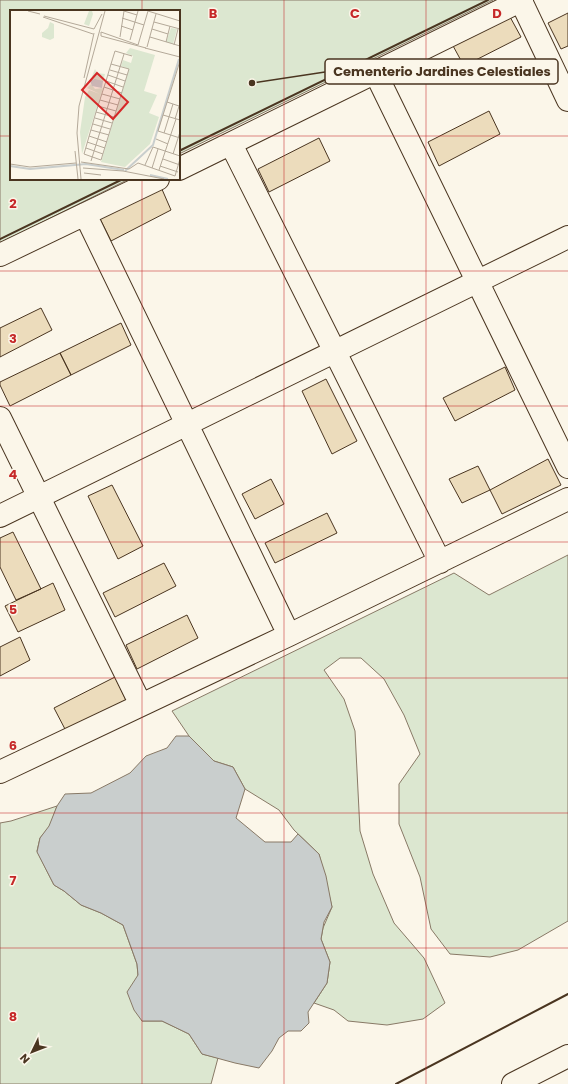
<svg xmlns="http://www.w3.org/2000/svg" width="568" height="1084" viewBox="0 0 568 1084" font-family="Poppins,sans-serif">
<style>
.green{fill:#dce7d0;stroke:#887966}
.water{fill:#c9cecd;stroke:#887966}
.building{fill:#ecdcbc;stroke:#4a3520}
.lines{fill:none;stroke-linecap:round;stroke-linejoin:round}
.street-casing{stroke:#4a3520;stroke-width:24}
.highway-casing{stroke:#4a3520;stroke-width:24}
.street{stroke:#fbf6e9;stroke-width:22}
.highway{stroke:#fbf6e9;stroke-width:22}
.wall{stroke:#4a3520;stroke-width:2}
.grid{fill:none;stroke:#c62828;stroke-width:1;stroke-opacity:0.55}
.inset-river{fill:none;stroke:#c9cecd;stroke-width:2}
.inset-road{fill:none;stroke:#b4a999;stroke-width:1}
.view{fill:#d62828;fill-opacity:0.15;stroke:#d62828;stroke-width:2}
.inset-edge{fill:none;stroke:#4a3520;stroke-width:2}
.grid-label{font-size:13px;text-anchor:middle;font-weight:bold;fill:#c62828;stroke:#fbf6e9;stroke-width:3;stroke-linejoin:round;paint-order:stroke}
.leader{fill:none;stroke:#4a3520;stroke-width:1.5}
.callout-dot{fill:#4a3520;stroke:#fbf6e9;stroke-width:1.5}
.callout{fill:#fbf6e9;stroke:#4a3520;stroke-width:1.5}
.callout-label{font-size:13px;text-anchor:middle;font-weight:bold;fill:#4a3520}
</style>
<rect width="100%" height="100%" fill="#fbf6e9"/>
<path class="green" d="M0,0H493L179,154V11H11V179H129L0,243Z
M568,555V921L518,950L490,957L450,954L431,929L420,877L399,824V784L420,754L404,715L384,679L361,658H340L324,670L344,699L355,731L360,831L373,874L394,923L424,958L445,1003L423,1019L387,1025L348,1021L334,1010L314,1003L327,983L330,962L321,939L323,928L332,907L319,854L294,830L279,810L245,789L233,767L214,761L189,736L172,711L454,573L489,595Z
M57,806L50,826L40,838L37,851L54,885L64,891L81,905L101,913L123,925L137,964L142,1021H162L189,1034L202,1054L218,1058L211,1084H0V823L11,821Z"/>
<path class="water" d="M176,736H189L214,761L233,767L245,789L236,818L265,842H291L298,834L319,854L326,876L332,907L324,922L321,939L330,962L327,983L308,1012L309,1023L301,1031H288L279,1038L272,1051L259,1068L235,1063L202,1054L189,1034L162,1021H142L134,1010L127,992L138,975L137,964L123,925L101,913L81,905L64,891L54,885L37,852L40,838L49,826L57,806L65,794L91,793L130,773L146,756L167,748Z"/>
<path class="building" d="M568,13V46L561,49L548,23Z
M509,15L521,37L464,66L452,44Z
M489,111L500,134L439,166L428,142Z
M319,138L330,161L269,192L258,169Z
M161,187L171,210L111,241L99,217Z
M41,308L52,330L0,357V328Z
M121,323L131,345L71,375L60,353Z
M60,353L71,375L10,406L0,385V382Z
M505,367L515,390L455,421L443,398Z
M326,379L357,441L332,454L302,391Z
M548,459L561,485L502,514L490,490Z
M478,466L490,490L462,503L449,479Z
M271,479L284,504L255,519L242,494Z
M112,485L143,546L118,559L88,496Z
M327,513L337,533L275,563L265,543Z
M13,532L41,589L16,600L0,567V538Z
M164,563L176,586L115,617L103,593Z
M53,583L65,610L18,632L5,606Z
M187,615L198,638L137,669L126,645Z
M20,637L30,660L0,676V647Z
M115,677L126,700L66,731L54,708Z"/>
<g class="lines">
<g class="street-casing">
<path id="street" d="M521,1L568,100
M375,72L568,467
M231,144L440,562
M179,169L522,0
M85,214L289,635
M0,255L158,179
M0,418L141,705
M0,516L568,237
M0,772L289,635L568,499"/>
</g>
<g class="highway-casing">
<path id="highway" d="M513,1084L568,1056"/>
</g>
<use href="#street" class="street"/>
<use href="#highway" class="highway"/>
<path class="wall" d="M179,151L488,0
M0,239L123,179
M396,1084L568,994"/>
</g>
<path class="grid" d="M142,0V11M284,0V1084M426,0V1084M0,136H11M179,136H568M142,179V1084M0,271H568M0,406H568M0,542H568M0,678H568M0,813H568M0,948H568"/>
<g transform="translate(10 10)">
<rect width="170" height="170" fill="#fbf6e9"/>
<path d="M79,1H82L83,4L79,16L74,14ZM40,12L44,14V28L40,30L32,27V23L38,18ZM161,18L167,19L163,34L156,32ZM120,38L145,45L134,81L147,85L139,103L149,107L140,134L115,157L91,152L119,59L111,56L113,50L121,53L123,46L116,43ZM85,59L87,63L95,64L93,72L81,69ZM81,74L85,79L93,78L72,144L70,122L75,87L79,80L90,84L77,78Z" fill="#dce7d0"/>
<path d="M85,69L93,71L92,78L82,76L80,71Z" fill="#c9cecd"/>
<path class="inset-river" d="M0,156L20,159L76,154L114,160M115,161L143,135L169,49M140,165L158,169"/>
<path class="inset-road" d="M18,1L30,4M114,1L127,5M138,1L170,11M34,6L84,19L92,4M33,7L83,24M112,8L134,15M144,12L170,19M111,16L123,20M142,19L158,24M91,22V26L136,38M91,22L128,35M110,27L114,1M140,27L170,36M120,30L128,1M156,32L160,16M128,35L138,1M164,35L168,19M137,37L146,4M135,38L170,47M170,51L148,121L170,128M101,54L119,59L91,150L74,144L86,102L96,71L101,54L105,41L122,46M100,60L117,65M98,65L115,71M74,68L84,23M96,71L113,77M94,77L112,83M92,84L110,89M90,90L108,95M157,92L169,96M88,96L106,101M86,102L104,107M153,105L170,110M85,108L102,113M165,109L170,93M83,114L100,119M81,120L99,125M154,123L163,94M79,126L97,132M146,129L158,134M77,132L95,138M76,138L93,144M65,141L68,169M163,144L170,122M153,149L170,155M81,151L114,44M71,152L119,159L128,153L165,166M0,154L20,157L66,153M135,155L143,137L170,146M150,156L168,162M73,158L113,161L154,169M142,158L148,139M149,160L166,109M74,163L91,165M165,166L170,149M71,169L67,123L69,96L95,1"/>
<path class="view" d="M87,63L118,92L103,109L72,80Z"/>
<rect width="170" height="170" class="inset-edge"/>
</g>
<g class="grid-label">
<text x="213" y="18">B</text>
<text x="355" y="18">C</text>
<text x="497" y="18">D</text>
<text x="13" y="208">2</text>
<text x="13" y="343">3</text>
<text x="13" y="479">4</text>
<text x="13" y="614">5</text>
<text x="13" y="750">6</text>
<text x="13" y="885">7</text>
<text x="13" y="1021">8</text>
</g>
<path class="leader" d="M252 83L325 72"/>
<circle class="callout-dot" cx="252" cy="83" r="4"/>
<rect class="callout" x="325" y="59" width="233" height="25" rx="4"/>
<g class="callout-label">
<text x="442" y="76">Cementerio Jardines Celestiales</text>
</g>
<g transform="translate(32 1052) rotate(227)" stroke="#fbf6e9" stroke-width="3" paint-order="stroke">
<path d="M0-3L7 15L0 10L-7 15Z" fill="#4a3520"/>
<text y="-6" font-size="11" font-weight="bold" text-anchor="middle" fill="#4a3520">N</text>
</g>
</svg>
